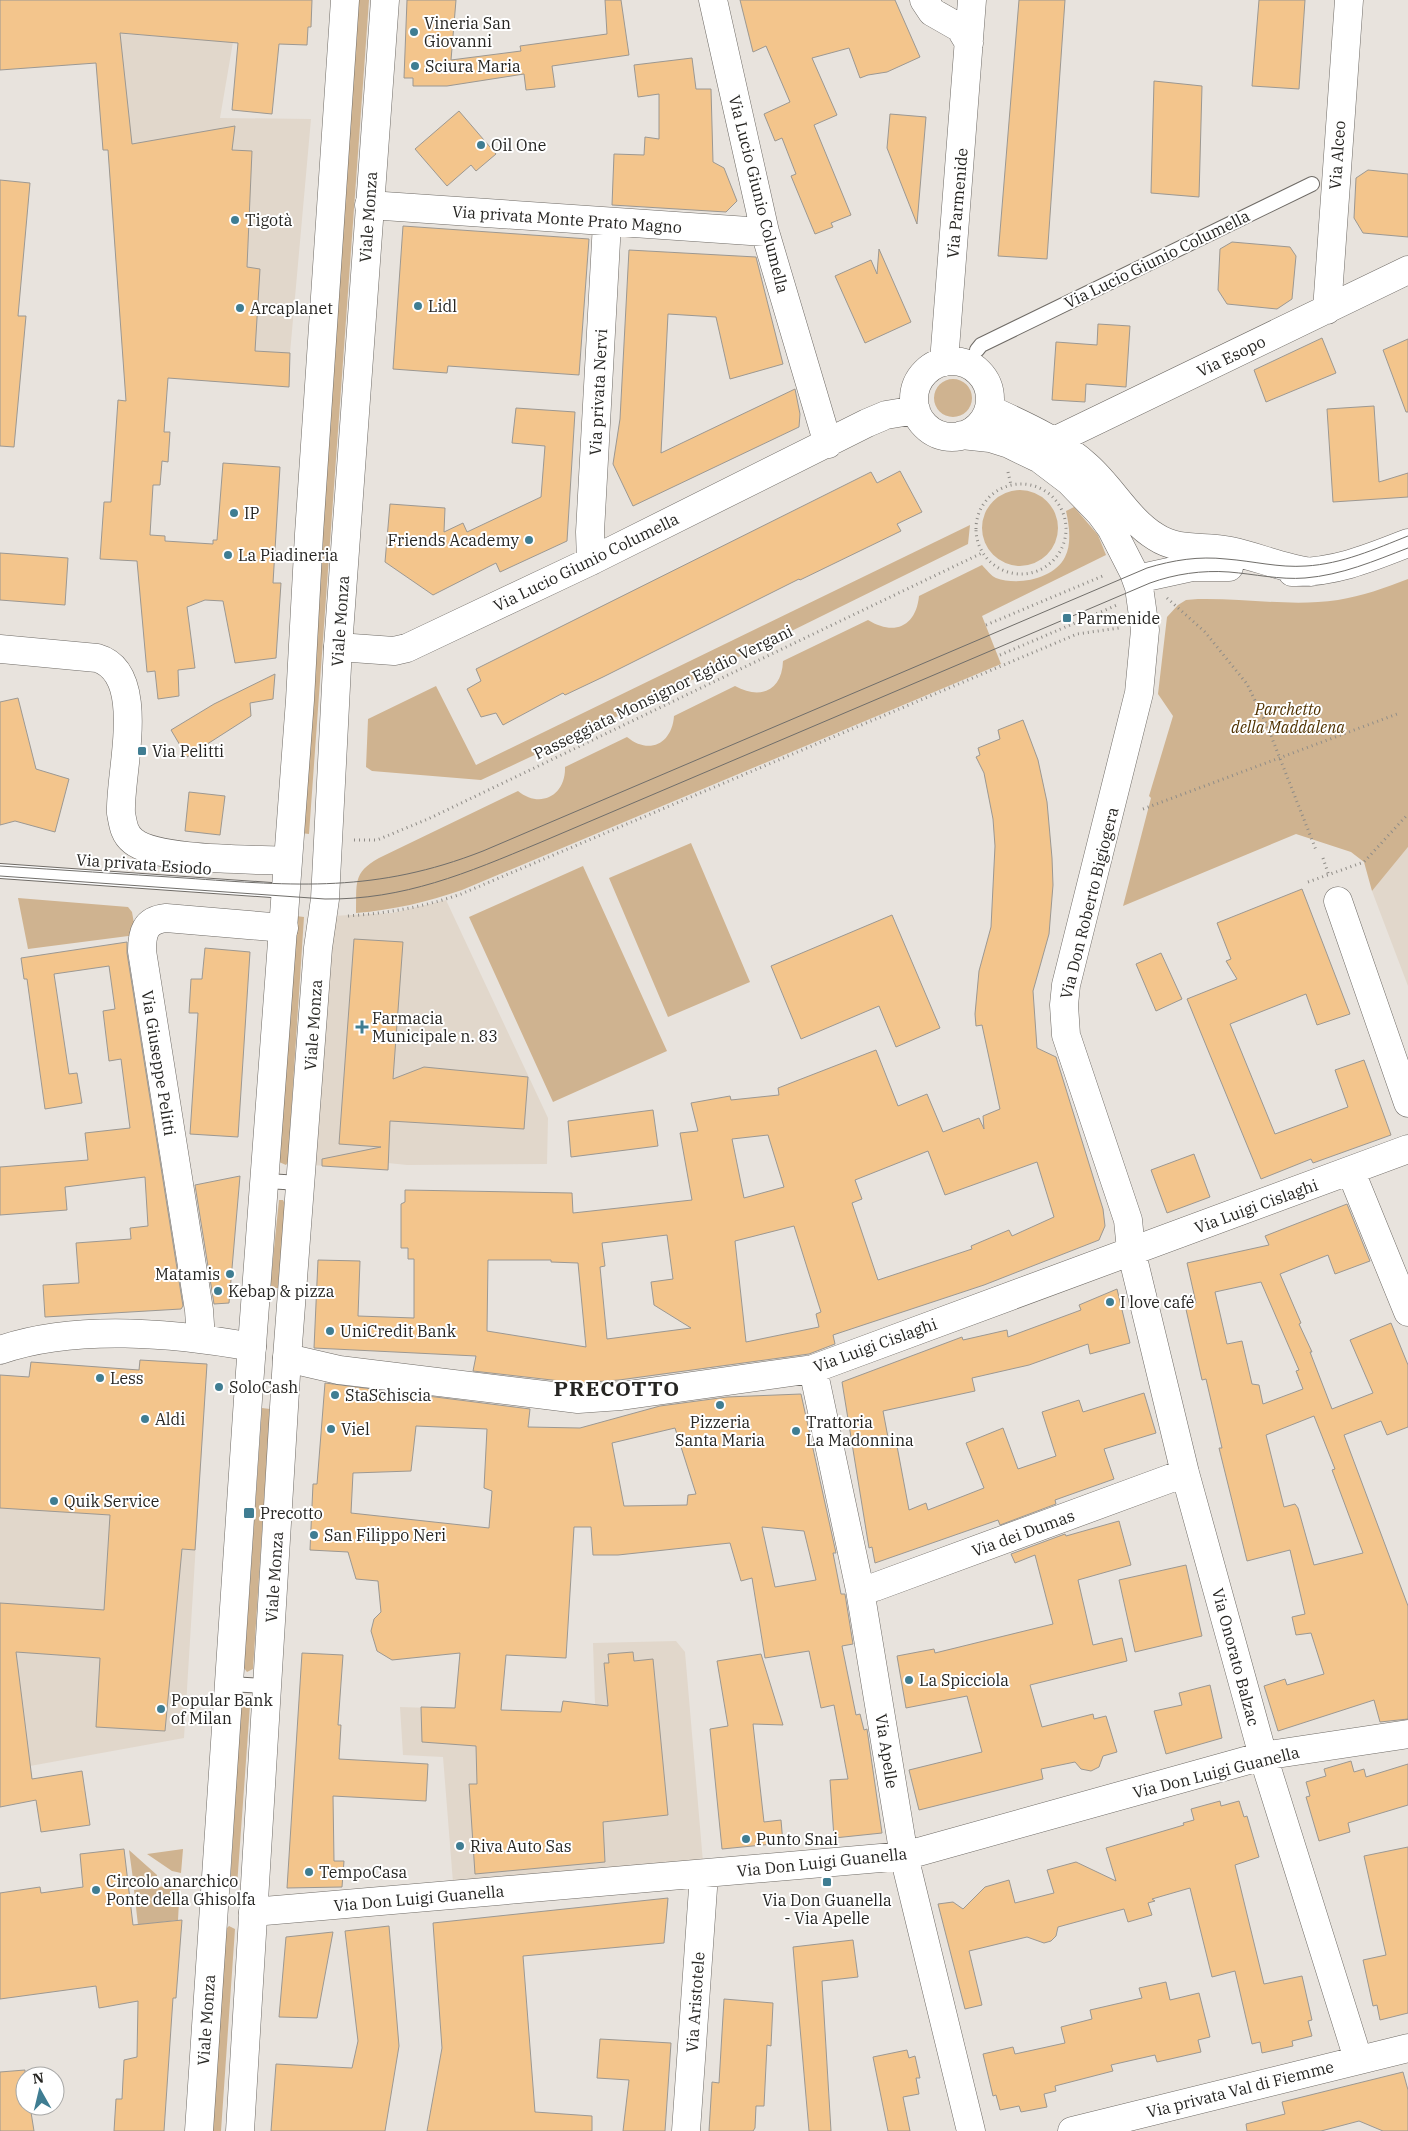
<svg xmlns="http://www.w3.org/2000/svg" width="1408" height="2131" viewBox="0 0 1408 2131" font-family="'IBM Plex Serif',serif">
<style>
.built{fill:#e1d7cb}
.green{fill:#cfb390}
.building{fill:#f3c58c;stroke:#9c9892;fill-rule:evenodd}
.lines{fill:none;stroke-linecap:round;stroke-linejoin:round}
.lane-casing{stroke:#6f6b66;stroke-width:16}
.street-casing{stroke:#6f6b66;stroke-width:29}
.primary-casing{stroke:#6f6b66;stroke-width:29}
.path{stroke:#8f8c87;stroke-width:3;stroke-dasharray:1 4;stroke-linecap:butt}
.lane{stroke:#fff;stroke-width:14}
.street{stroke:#fff;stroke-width:28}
.primary{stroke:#fff;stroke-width:28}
.tram{stroke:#706e6a;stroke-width:1}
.poi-dot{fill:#3f7d92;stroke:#fff;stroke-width:2}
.labels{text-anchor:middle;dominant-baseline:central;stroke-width:4;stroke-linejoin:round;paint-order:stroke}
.poi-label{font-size:16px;fill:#262522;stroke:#fff;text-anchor:start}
.street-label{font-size:16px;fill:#262522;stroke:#fff}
.park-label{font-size:16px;font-style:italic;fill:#503202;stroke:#fff}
.district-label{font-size:21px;font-weight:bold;letter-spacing:1px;fill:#262522;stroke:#fff}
</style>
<rect width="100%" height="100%" fill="#e8e3dd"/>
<path class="built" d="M94,32L233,42L220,118L311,119L290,353L289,387L124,375L108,150H103Z
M1408,847V986L1372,891Z
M446,900L548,1118L547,1164L407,1165L388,1163L337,1166L303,1165L331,916L392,913Z
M140,1360L207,1364L184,1738L30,1766L0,1672V1375L29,1377L31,1362L139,1370Z
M676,1641L685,1652L704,1874L454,1895L443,1757L403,1755L400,1707L561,1712L563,1701L595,1705L593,1643Z"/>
<path class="green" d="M359,0H369L309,834L301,833Z
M934 398a19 19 0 1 1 38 0a19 19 0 1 1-38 0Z
M982 528a38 38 0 1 1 76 0a38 38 0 1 1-76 0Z
M1074,507L1098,535L1106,555L982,616L1001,664L462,890C427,902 393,910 356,913C357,884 352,873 379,858L518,791C540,809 566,796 565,767L627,737C649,755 672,744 674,716L735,686C760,700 782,691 783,661L868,620C894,636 916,627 919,596L982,565C986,569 991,576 996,578C1018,586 1054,579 1065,557C1072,544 1069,524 1066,511Z
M970,525L968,544L633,709L481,780L372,771L366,767L368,719L436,686L476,765Z
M1408,579V847L1372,891L1364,862L1351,852L1296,834L1123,906L1151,798L1149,796L1173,716L1158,694L1167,617L1178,605L1186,600L1198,599C1245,598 1291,607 1338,600C1362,596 1385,588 1408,579Z
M691,843L750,982L668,1017L609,878Z
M583,866L667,1051L553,1102L469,917Z
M18,898L128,907L132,912L136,935L28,949Z
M296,916L304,917L288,1162L286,1165L279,1162Z
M279,1200H283L285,1204L278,1288H270Z
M262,1408L270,1409L253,1669L247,1672L244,1668Z
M244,1702H247L250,1705L237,1886L232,1888L230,1885L241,1704Z
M183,1849L181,1873L172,1871L147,1854Z
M129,1850L157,1875V1876L133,1879Z
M180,1884L178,1920L138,1925L134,1890Z
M229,1926L235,1929L221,2131H212L226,1929Z"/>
<path class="building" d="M0,0H312L311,27H308L307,45L279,44L272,114L232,110L238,43L120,33L132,144L235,126L232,150L252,151L247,267L260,269L255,351L290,353L289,387L168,378L164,432H170L168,462L162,461L160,485H153L150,535L165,536V541L213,544V540H217L223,463L280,467L273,583H281L276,658L235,663L223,601L205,600L187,607L195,668L178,670L179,696L158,699L155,671L147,672L137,561L100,559L104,502H111L118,400L126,401L108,150H103L96,63L0,70Z
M407,0H456L451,60L521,51L520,46L607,34L605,0H621L629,55L552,66L555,87L526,90L524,74L447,86H413V78H404Z
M740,0H895L920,57L887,72L868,75L860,78L849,48L812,58L837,115L814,125L851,215L831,223L833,227L815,234L791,176L796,174L782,138L775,141L764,114L790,102L766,46L753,52Z
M1019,0H1065L1047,259L998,256Z
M1259,0H1305L1299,89L1252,86Z
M692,58L696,89H711L713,162L724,168L737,201L726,212L612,205L614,154L644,155L645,137L659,139V94L638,97L634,65Z
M1154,81L1202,86L1199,197L1151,193Z
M459,111L496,154L476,171L471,165L447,186L415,149Z
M890,114L926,117L917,224L887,148Z
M1368,170L1408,174V237L1363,233L1354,218L1356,178Z
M0,180L30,183L18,316H26L14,447L0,446Z
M403,226L589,239L579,375L448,366L447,373L393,369Z
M1232,242L1290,247L1296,256L1292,299L1277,309L1227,304L1218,290L1220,249Z
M879,249L911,322L865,343L835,276L871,260L877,274Z
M629,250L756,257L783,364L730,379L716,317L668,314L661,453L795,389L800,414L799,427L633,506L613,464L620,419Z
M1098,324L1130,326L1126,387L1086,384L1085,402L1052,400L1056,342L1097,345Z
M1322,338L1336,373L1266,402L1254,370Z
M1408,339V412H1406L1383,350Z
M1374,406L1379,482L1408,473V497L1333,502L1327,409Z
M516,408L575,412L567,541L500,572L496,563L433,595L385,562L390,504L445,508L444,532L463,523L467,532L541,497L545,446L512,443Z
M900,471L922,512L897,524L901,531L800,580L799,579L603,677L565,695L563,693L503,725L496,713L481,717L467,689L481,681L476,669L871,472L877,483Z
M0,553L68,558L65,605L0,600Z
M275,674L273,699L250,703L251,716L187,757L171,730L214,704Z
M18,698L36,769L69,779L55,832L15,821L0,825V702Z
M1023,720L1038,760L1047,802L1052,858L1053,885L1049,934L1033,991L1037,1048L1056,1057L1061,1073L1103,1209L1105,1226L1099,1240L984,1285L833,1335L835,1344L809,1354L619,1380L578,1383L473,1371L476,1356L314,1348L318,1260L360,1261L358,1316L414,1318V1259H408V1248H401V1204L405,1202V1190L572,1193L573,1213L692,1200L680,1133L698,1131L691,1103L730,1096L731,1100L779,1095L778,1088L876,1050L898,1106L927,1094L943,1132L979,1118L984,1129L983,1116L1000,1109L982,1025L976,1026L975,1014L979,971L991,927L995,846L993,819L984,773L976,757L980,755L978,748L1000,739L998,730ZM768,1135L784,1187L744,1198L732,1139ZM928,1151L945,1195L1037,1162L1054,1217L1012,1236L1009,1230L971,1246L972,1249L878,1280L852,1203L862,1199L855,1180ZM794,1226L821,1312L816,1314L819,1327L746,1342L735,1241ZM667,1235L673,1279L651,1282L654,1305L691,1328L607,1339L600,1267L605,1266L602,1243ZM488,1260H551V1262L578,1263L586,1347L487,1331Z
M189,792L225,796L220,835L185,831Z
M1302,889L1350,1014L1317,1025L1306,994L1230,1024L1275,1134L1348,1107L1335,1070L1364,1060L1391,1135L1313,1163L1311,1159L1261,1179L1187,999L1237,979L1226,961L1231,959L1217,923Z
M892,915L940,1028L896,1047L879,1006L801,1039L771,966Z
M354,939L403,942L393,1079L424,1067L528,1077L524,1129L390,1121L388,1170L322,1166V1159L381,1147L339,1144Z
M127,942V953L183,1306L181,1309L45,1317L43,1285L79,1283L76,1243L131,1239L130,1228L148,1226L145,1177L65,1187L67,1210L0,1215V1167L88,1160L85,1133L130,1128L121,1059L109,1061L103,1011L115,1009L109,966L54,974L69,1074L77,1073L82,1103L45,1109L27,979H24L21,958Z
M205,948L250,952L238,1137L190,1134L198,1013H189L191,979H202Z
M1161,953L1182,999L1156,1011L1136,964Z
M653,1110L658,1146L571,1157L568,1121Z
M1194,1154L1210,1197L1167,1213L1151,1170Z
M240,1176L229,1303L214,1304L195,1185Z
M1347,1204L1370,1261L1335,1274L1328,1255L1280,1274L1301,1323L1299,1324L1312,1352H1310L1332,1409L1373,1393L1350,1340L1391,1323L1408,1365V1427L1387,1435L1381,1421L1344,1435L1408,1606V1719L1380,1722L1374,1700L1278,1731L1264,1686L1285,1679L1287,1685L1324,1674L1311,1633L1296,1635L1292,1617L1305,1614L1290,1550L1247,1561L1219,1448H1222L1206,1379L1202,1380L1185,1305L1196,1303L1187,1263L1269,1245L1265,1236ZM1261,1282L1299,1370L1296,1371L1303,1389L1263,1404L1259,1385L1252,1384L1242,1341L1227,1344L1215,1292ZM1314,1416L1335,1469L1332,1470L1363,1553L1314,1565L1298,1508L1295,1504L1284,1507L1266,1435Z
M1117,1289L1130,1343L1090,1354L1088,1344L1029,1365L972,1378L975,1391L883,1411L890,1448L897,1446L909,1510L926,1503L928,1510L984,1488L966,1443L1003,1428L1018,1469L1056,1456L1042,1412L1079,1400L1083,1412L1144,1393L1156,1433L1104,1449L1114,1479L1055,1500L1056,1504L1000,1525L998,1520L875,1563L872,1547L869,1548L842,1382L962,1337L963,1340L1007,1330L1008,1337L1081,1310L1079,1305Z
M140,1360L207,1364L195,1550L182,1549L165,1731L96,1727L100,1658L16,1652L32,1779L82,1771L90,1825L41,1832L36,1800L0,1807V1603L104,1610L110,1515L0,1508V1375L29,1377L31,1362L139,1370Z
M325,1383L530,1409L528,1427L580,1428L660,1406L727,1397L801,1394L836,1553H833L841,1594H845L853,1644L842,1646L856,1715L860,1714L864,1730L867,1729L882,1833L834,1838L830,1780L848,1779L834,1705L821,1708L809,1651L765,1658L752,1578L741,1581L730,1543L618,1555H593L591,1527H574L566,1658L506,1655L501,1710L561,1712L563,1701L608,1706L604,1663H609L608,1654L633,1652L634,1661L653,1659L668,1815L603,1822L605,1862L475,1874L469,1784H477L476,1746L422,1742L421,1707L455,1708L460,1653L392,1660L377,1651L371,1631L374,1619L381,1612L378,1581L356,1579L348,1552L310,1550L313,1484H317ZM416,1426L487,1429L484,1488L492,1491L489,1528L351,1513L353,1473L411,1471ZM675,1428L696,1494L688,1495L687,1505L624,1506L612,1443ZM762,1527L804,1531L816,1580L775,1587Z
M1119,1521L1131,1565L1078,1580L1093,1645L1122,1638L1127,1661L1030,1685L1042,1727L1093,1714L1094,1719L1106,1716L1117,1752L1103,1756L1099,1767L1091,1771L1081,1769L1075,1762L1041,1769L1043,1779L919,1810L909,1770L982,1752L967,1696L906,1708L897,1656L934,1649L935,1653L1053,1624L1035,1555L1015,1563L1011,1554L1065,1534L1066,1536Z
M1186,1565L1202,1636L1135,1652L1119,1580Z
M302,1653L343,1655L338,1725H341L339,1759L428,1764L426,1801L333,1796L334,1861H344L342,1887L287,1888Z
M761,1654L783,1725L753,1724L764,1822L781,1820L783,1843L722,1849L710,1729L728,1726L717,1661Z
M1210,1685L1222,1738L1166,1754L1154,1711L1182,1705L1179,1693Z
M1351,1761L1354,1772L1364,1769L1366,1777L1408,1764V1805L1348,1823L1350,1832L1319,1841L1306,1797L1310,1796L1306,1782L1326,1776L1324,1769Z
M1220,1801L1221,1806L1239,1801L1244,1817L1247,1816L1259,1857L1235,1865L1264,1984L1302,1976L1312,2020L1308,2021L1312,2036L1292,2041L1293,2046L1262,2053L1260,2042L1252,2044L1235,1971L1212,1977L1190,1888L1152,1899L1155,1901L1148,1903L1152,1915L1128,1922L1124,1909L1058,1927L1056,1936L1051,1941L1044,1943L1027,1937L969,1951L982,2005L965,2009L938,1904L953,1902L963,1909L985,1887L1009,1880L1015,1903L1054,1893L1047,1870L1076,1862L1116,1881L1106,1848L1184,1825L1183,1823L1194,1820L1191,1809Z
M1408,1847V2013L1380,2020L1377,2005L1373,2006L1363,1960L1386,1955L1364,1856Z
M124,1849L133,1925L182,1920L176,1998H173L164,2131H114L116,2099H122L124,2060L137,2057L138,2001L99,2008L96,1986L0,1999V1893L40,1887L41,1893L83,1887L80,1854Z
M668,1898L664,1943L523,1956L535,2112L592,2116V2131H427L442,2048L433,1923Z
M389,1926L399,2046L385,2131H271L276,2064L352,2068L358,2041L345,1931Z
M333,1932L317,2018L279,2017L286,1937Z
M853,1940L858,1977L822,1981L831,2131H809L793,1947Z
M1166,1982L1170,2000L1199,1993L1210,2037L1198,2040L1201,2052L1157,2062L1155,2055L1111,2065L1113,2071L1055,2086L1056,2091L1044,2094L1047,2107L1021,2112L1019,2106L1000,2110L996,2095L993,2096L983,2054L1013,2047L1015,2054L1065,2043L1061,2027L1092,2019L1090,2010L1142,1998L1139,1988Z
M724,1999L773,2003L771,2046L767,2045L764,2106H756L755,2128L753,2131H709L712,2082L719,2083Z
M600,2039L671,2043L665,2131H623L629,2080L597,2078Z
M907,2050L909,2058L915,2056L920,2078H916L919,2094L903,2097L910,2131H888L873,2057Z
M25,2070V2106H30L34,2131H0V2072Z
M1403,2072L1408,2090V2131H1383L1359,2121L1321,2131H1247L1246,2124L1285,2114L1282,2102Z"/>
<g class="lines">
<g class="lane-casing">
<path id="lane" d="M977,350L981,345L1312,184
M0,871L285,891
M266,1181L301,1183
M229,1684L267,1686"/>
</g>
<g class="street-casing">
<path id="street" d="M713,0L765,232L828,444
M924,0L932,12L960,28L969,43
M369,205L765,232
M1327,310L1349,0
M914 399a38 38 0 1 1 76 0a38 38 0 1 1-76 0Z
M944,362L972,0
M989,409C1023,425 1059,440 1087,466C1112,488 1128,520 1156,537C1179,552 1204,545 1230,551C1258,557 1283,568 1311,572
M962,435L990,438L1009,444L1040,459L1069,481L1100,513L1111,528L1134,573L1139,587L1145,630L1139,693L1066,985L1064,1005L1066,1035L1128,1220L1131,1250L1185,1473L1263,1756L1358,2059
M1040,459L1054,441L1408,270
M591,561L590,532L607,223
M1292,572C1334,573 1370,558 1408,543
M1137,579L1192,567H1229
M338,647L394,651L407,648L591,561L867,423L886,415L916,410
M0,649L97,658C149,673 119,774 121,813C123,824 124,834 133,841C157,861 253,859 287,861
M1338,901L1408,1103
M1351,1172L1408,1312
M201,1339L199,1310L142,951C142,933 145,920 166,918L284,928
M0,1350C75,1324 175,1333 252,1347
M287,1358L339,1370L578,1399L621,1396L813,1369L1408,1149
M813,1369L860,1590L904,1856L971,2131
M860,1590L875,1587L1185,1473
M253,1912L904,1856L1263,1756L1408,1734
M686,2131L704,1874
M1072,2131L1408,2048"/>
</g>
<g class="primary-casing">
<path id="primary" d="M199,2131L248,1399L300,700L309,534L345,0
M240,2131L287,1358L318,948L325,899L338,647L385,0"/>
</g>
<path class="path" d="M1008,472L1011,485
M976 529a45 45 0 1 1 90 0a45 45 0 1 1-90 0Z
M1167,598L1205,632L1247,684L1266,723L1316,850
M986,625L1105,575
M1000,655L1117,605
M1143,809L1397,714
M354,840H377L428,819L982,553
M1323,858L1329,876
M1308,882L1364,862L1408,814
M348,916C388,913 424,907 461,894L1077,634L1119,628"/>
<use href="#lane" class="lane"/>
<use href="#street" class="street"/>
<use href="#primary" class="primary"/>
<path class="tram" d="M0,866C62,870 123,874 185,878C296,886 376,893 483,851L1147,568C1173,560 1199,556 1226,559C1253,561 1279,568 1306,566C1342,564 1375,549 1408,536
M0,876L325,899C404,900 467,873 539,843L1150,583C1175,574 1202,570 1229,572C1254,574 1280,580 1305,578C1342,575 1374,561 1408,548"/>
</g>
<g class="poi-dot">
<circle cx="414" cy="32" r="5"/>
<circle cx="415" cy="66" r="5"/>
<circle cx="481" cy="145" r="5"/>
<circle cx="235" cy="220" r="5"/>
<circle cx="418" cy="306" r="5"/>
<circle cx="240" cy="308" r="5"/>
<circle cx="234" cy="513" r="5"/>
<circle cx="529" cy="540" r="5"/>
<circle cx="228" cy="555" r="5"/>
<rect x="1062" y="613" width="10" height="10" rx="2.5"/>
<rect x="137" y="746" width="10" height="10" rx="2.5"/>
<path d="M359.5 1019.5h5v5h5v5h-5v5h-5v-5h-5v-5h5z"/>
<circle cx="230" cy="1274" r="5"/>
<circle cx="218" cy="1291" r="5"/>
<circle cx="1110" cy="1302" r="5"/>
<circle cx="330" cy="1331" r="5"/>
<circle cx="100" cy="1378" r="5"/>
<circle cx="219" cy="1387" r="5"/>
<circle cx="335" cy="1395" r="5"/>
<circle cx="720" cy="1405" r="5"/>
<circle cx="145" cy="1419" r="5"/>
<circle cx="331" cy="1429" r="5"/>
<circle cx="796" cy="1431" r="5"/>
<circle cx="54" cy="1501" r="5"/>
<rect x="243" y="1507" width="12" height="12" rx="2.5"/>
<circle cx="314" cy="1535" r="5"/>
<circle cx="909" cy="1680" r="5"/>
<circle cx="161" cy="1709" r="5"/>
<circle cx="746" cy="1839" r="5"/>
<circle cx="460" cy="1846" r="5"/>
<circle cx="309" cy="1872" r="5"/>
<rect x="822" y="1877" width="10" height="10" rx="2.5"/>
<circle cx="96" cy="1890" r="5"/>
</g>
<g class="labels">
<g class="poi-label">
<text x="424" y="23">Vineria San<tspan x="424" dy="18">Giovanni</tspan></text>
<text x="425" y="66">Sciura Maria</text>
<text x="491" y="145">Oil One</text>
<text x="245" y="220">Tigotà</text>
<text x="428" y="306">Lidl</text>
<text x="250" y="308">Arcaplanet</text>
<text x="244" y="513">IP</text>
<text x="519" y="540" text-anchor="end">Friends Academy</text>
<text x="238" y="555">La Piadineria</text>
<text x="1077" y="618">Parmenide</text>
<text x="152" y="751">Via Pelitti</text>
<text x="372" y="1018">Farmacia<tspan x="372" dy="18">Municipale n. 83</tspan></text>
<text x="220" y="1274" text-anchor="end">Matamis</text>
<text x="228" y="1291">Kebap &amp; pizza</text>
<text x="1120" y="1302">I love café</text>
<text x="340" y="1331">UniCredit Bank</text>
<text x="110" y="1378">Less</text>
<text x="229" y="1387">SoloCash</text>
<text x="345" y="1395">StaSchiscia</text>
<text x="155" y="1419">Aldi</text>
<text x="720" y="1422" text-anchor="middle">Pizzeria<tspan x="720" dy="18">Santa Maria</tspan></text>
<text x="806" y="1422">Trattoria<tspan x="806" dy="18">La Madonnina</tspan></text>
<text x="341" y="1429">Viel</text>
<text x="64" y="1501">Quik Service</text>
<text x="260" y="1513">Precotto</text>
<text x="324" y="1535">San Filippo Neri</text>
<text x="919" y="1680">La Spicciola</text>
<text x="171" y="1700">Popular Bank<tspan x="171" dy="18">of Milan</tspan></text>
<text x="756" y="1839">Punto Snai</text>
<text x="470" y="1846">Riva Auto Sas</text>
<text x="319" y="1872">TempoCasa</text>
<text x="106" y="1881">Circolo anarchico<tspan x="106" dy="18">Ponte della Ghisolfa</tspan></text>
<text x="827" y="1900" text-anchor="middle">Via Don Guanella<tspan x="827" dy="18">- Via Apelle</tspan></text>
</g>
<g class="street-label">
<text transform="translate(1337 155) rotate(-86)">Via Alceo</text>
<text transform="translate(759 194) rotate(76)">Via Lucio Giunio Columella</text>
<text transform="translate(957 203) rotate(-85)">Via Parmenide</text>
<text transform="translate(368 217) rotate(-86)">Viale Monza</text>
<text transform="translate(567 219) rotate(4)">Via privata Monte Prato Magno</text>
<text transform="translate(1157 259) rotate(-26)">Via Lucio Giunio Columella</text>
<text transform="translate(1231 356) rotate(-26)">Via Esopo</text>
<text transform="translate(598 392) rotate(-87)">Via privata Nervi</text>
<text transform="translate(586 562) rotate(-26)">Via Lucio Giunio Columella</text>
<text transform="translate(340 621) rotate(-86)">Viale Monza</text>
<text transform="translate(663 692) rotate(-26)">Passeggiata Monsignor Egidio Vergani</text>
<text transform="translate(144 864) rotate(4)">Via privata Esiodo</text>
<text transform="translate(1089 903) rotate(-76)">Via Don Roberto Bigiogera</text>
<text transform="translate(313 1025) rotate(-86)">Viale Monza</text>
<text transform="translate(159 1063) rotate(81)">Via Giuseppe Pelitti</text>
<text transform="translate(1256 1206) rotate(-20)">Via Luigi Cislaghi</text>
<text transform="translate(875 1345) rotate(-20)">Via Luigi Cislaghi</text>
<text transform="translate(1023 1533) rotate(-20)">Via dei Dumas</text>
<text transform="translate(274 1577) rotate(-86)">Viale Monza</text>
<text transform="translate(1236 1657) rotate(75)">Via Onorato Balzac</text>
<text transform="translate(887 1751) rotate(81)">Via Apelle</text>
<text transform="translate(1216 1772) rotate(-14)">Via Don Luigi Guanella</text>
<text transform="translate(822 1862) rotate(-6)">Via Don Luigi Guanella</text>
<text transform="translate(419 1898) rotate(-5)">Via Don Luigi Guanella</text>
<text transform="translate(695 2002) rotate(-86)">Via Aristotele</text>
<text transform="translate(206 2020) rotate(-86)">Viale Monza</text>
<text transform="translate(1240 2089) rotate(-14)">Via privata Val di Fiemme</text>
</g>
<g class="park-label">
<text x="1288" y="709">Parchetto<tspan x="1288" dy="18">della Maddalena</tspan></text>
</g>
<g class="district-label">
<text x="617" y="1388">PRECOTTO</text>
</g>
</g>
<g transform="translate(40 2091) rotate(352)"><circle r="24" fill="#ffffff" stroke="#a8a8a7"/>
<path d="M0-4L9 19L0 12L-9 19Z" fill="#3f7d92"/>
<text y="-8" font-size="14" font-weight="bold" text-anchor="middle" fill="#262522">N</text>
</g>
</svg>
